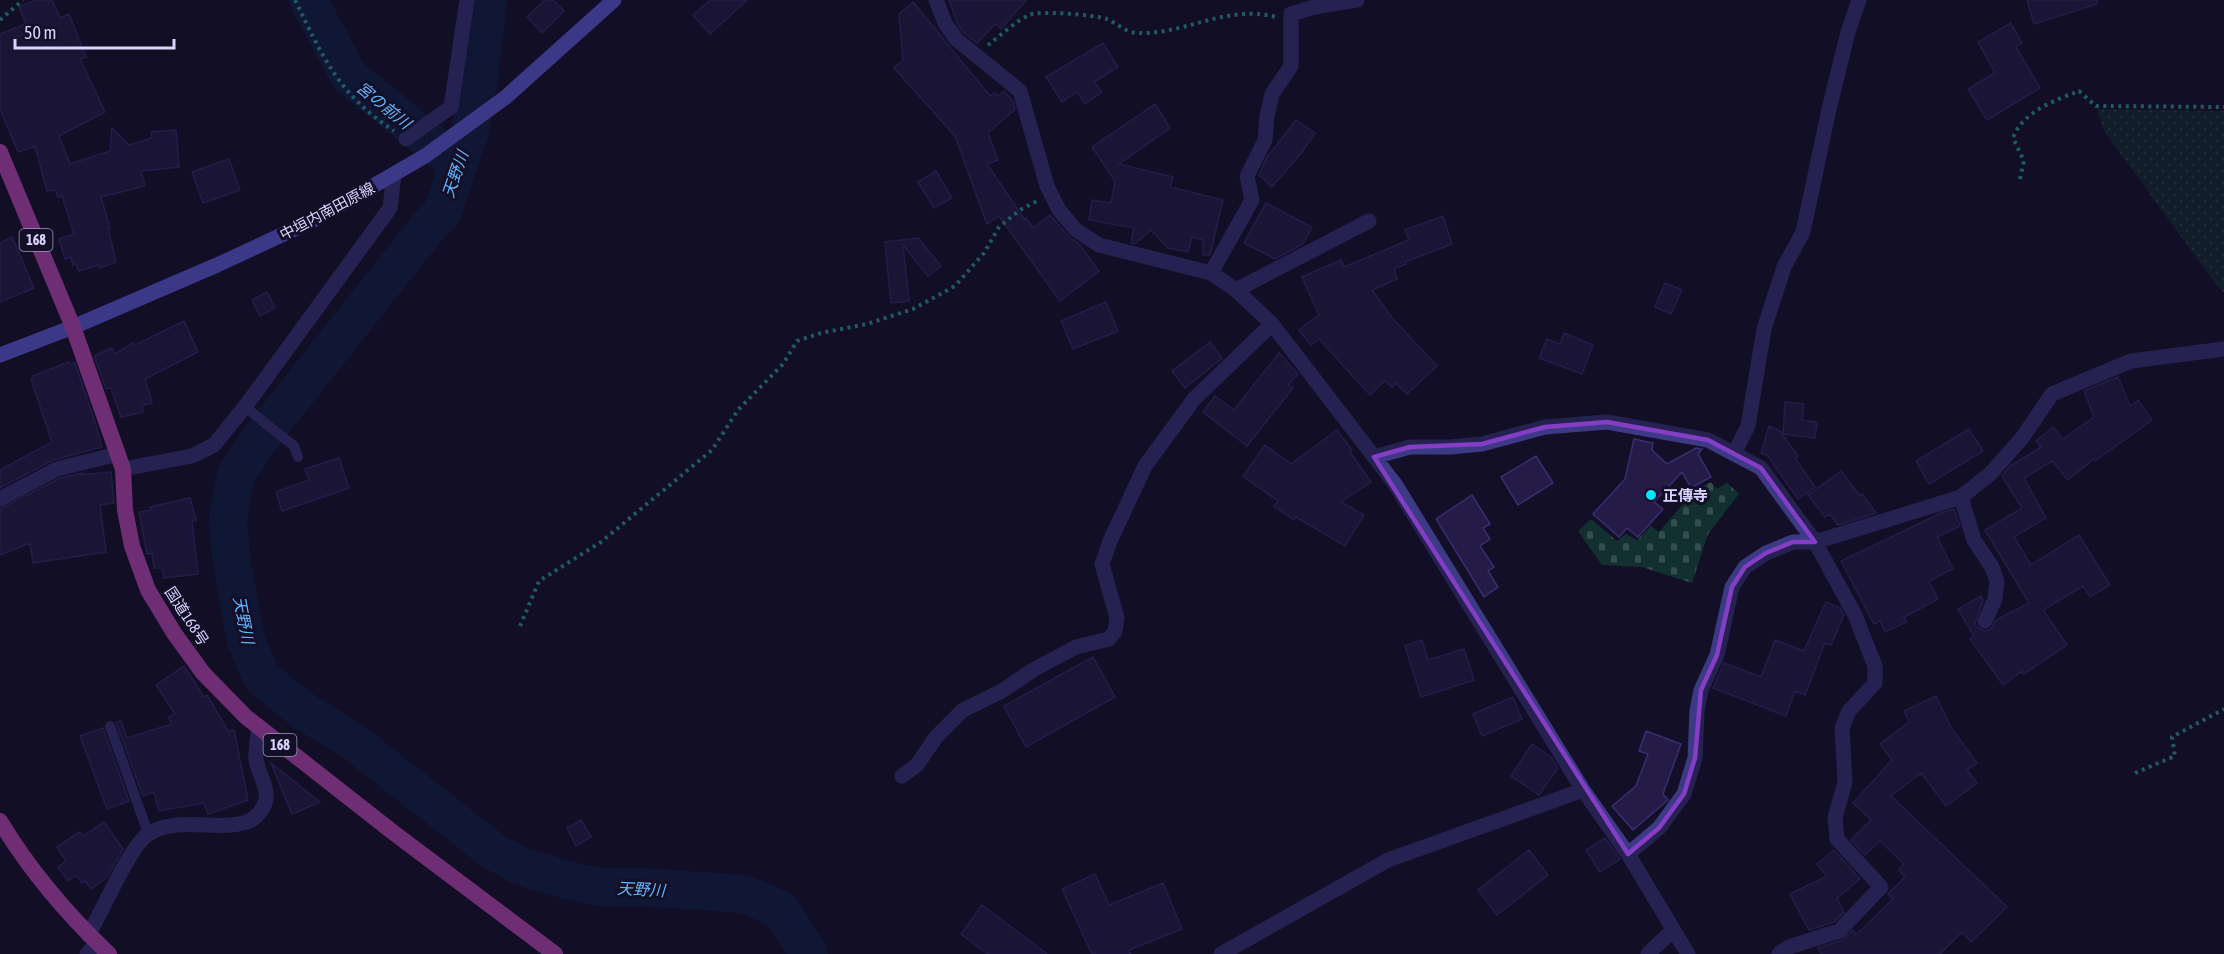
<svg xmlns="http://www.w3.org/2000/svg" width="2224" height="954" viewBox="0 0 2224 954" font-family="'Asap Condensed','Noto Sans JP',sans-serif">
<style>
.cemetery{fill:url(#cemetery-stones)}
.park{fill:url(#park-dots)}
.lines{fill:none;stroke-linecap:round;stroke-linejoin:round}
.river{stroke:#0c2248;stroke-width:38}
.building{fill:#241b47;stroke:#3b2d73;stroke-width:1.5}
.path{stroke:#2fb8b0;stroke-width:4;stroke-dasharray:3 4.5;stroke-linecap:butt}
.service{stroke:#3d3a85;stroke-width:10}
.minor{stroke:#3d3a85;stroke-width:15}
.secondary{stroke:#6f6bff;stroke-width:15}
.trunk{stroke:#e055d1;stroke-width:16}
.marked{fill:none;stroke:#843dc5;stroke-width:4.5;stroke-linejoin:round}
.poi-dot{fill:#00e5ff;stroke:#130f26;stroke-width:2}
.labels{text-anchor:middle;dominant-baseline:central;stroke-width:6;stroke-linejoin:round;paint-order:stroke}
.shield{fill:#130f26;stroke:#9e99be;stroke-width:1.5}
.shield-label{font-size:14px;font-weight:bold;fill:#d9d4ff}
.street-label{font-size:15px;fill:#d9d4ff;stroke:#130f26}
.poi-label{font-size:15px;font-weight:bold;fill:#d9d4ff;stroke:#130f26;text-anchor:start}
.water-label{font-size:16px;font-style:italic;fill:#62b6ff;stroke:#130f26}
</style>
<defs>
<pattern id="cemetery-stones" width="16" height="16" patternUnits="userSpaceOnUse" patternTransform="scale(1.5)"><rect width="16" height="16" fill="#12302f"/><path d="M2 7V4a2 2 0 0 1 4 0v3zM10 15v-3a2 2 0 0 1 4 0v3z" fill="#344d4e"/></pattern>
<pattern id="park-dots" width="8" height="8" patternUnits="userSpaceOnUse" patternTransform="scale(1.5)"><rect width="8" height="8" fill="#12302f"/><path d="M2 2h.1M6 6h.1" fill="none" stroke="#344d4e" stroke-width="1.8" stroke-linecap="round"/></pattern>
</defs>
<rect width="100%" height="100%" fill="#130f26"/>
<path class="cemetery" d="M1711,482L1717,489L1727,483L1739,494L1708,534L1692,583L1642,567L1602,565L1578,531L1591,519L1617,541L1626,534L1637,540L1651,526L1659,532L1696,489Z"/>
<path class="park" d="M2097,109L2224,111V293L2208,274L2104,131Z"/>
<g class="lines">
<path class="river" d="M308,0L349,76L459,165
M488,0L479,77L470,131L442,213L432,222L259,440L236,475L228,518L231,558L246,641L262,678L305,712L351,740L493,851L520,866L567,880L598,887H639L745,894L781,910L809,954"/>
</g>
<path class="building" d="M36,0H52L60,18L69,14L86,57L80,59L105,112L59,136L70,164L110,151L112,128L129,145L152,138L151,132L176,130L179,167L141,171L145,186L101,197L110,228H108L116,262L100,268L99,265L79,271L76,264L73,265L71,257L65,259L59,239L74,234L62,196L58,197L56,190L47,191L35,146L18,152L0,109V34L26,24L19,7Z
M545,0H553L564,11L542,33L527,17Z
M710,0H747L710,34L693,15Z
M949,0H1026L1001,29L995,24L977,43L963,32L958,25Z
M2027,0H2097V4L2034,24Z
M913,2L990,96L995,93L998,96L1004,91L1013,101L1015,109L988,133L998,160L987,164L1025,220L1026,218L1033,228L1050,215L1069,237L1078,243L1099,271L1060,301L999,216L987,224L955,136L894,68L903,60L899,14Z
M2011,23L2022,43L2016,47L2040,88L1987,120L1968,89L1995,73L1978,42Z
M1103,43L1118,67L1094,82L1102,92L1085,104L1077,92L1062,102L1046,77Z
M1155,104L1170,128L1119,164L1173,177L1170,187L1223,200L1210,255H1203V240L1192,237L1188,252L1168,248L1151,230L1135,244L1131,243L1134,228L1089,220L1092,200L1111,203L1115,181L1092,147Z
M1296,120L1315,133L1302,152L1272,187L1259,175L1267,157Z
M229,159L240,190L203,203L192,172Z
M936,171L952,198L934,208L918,182Z
M1266,203L1312,227L1303,244L1275,259L1244,243Z
M1443,216L1452,244L1405,262L1406,264L1394,269L1397,279L1372,290L1392,318L1437,366L1407,394L1396,383L1392,387L1385,381L1370,395L1319,339L1311,345L1299,330L1319,315L1302,277L1341,260L1344,267L1409,240L1405,230Z
M12,237L34,288L0,302V243Z
M918,238L941,266L928,276L903,245L909,301L891,303L885,242Z
M1665,283L1682,290L1671,314L1655,307Z
M267,292L275,308L260,316L252,300Z
M1106,302L1118,331L1073,349L1061,321Z
M184,321L198,352L145,379L152,403L142,406L143,412L121,417L111,388L106,389L94,356L112,348L115,354L133,343L135,345Z
M1564,333L1593,345L1582,374L1539,358L1547,339L1560,344Z
M1210,342L1222,358L1185,388L1172,371Z
M1279,353L1298,374L1288,385L1293,388L1247,446L1203,412L1215,396L1234,410Z
M69,362L70,364L75,363L95,422L102,447L53,460L0,488V470L52,442L31,379L34,378L33,376Z
M2118,377L2130,406L2138,400L2152,420L2095,461L2094,459L2068,480L2052,461L2024,478L2046,518L2014,537L2031,565L2079,535L2110,585L2090,597L2083,586L2043,610L2067,645L2024,674L2022,671L2003,685L1970,639L1974,636L1958,609L1981,596L1983,601L1975,623L1977,627L1985,631L1991,629L1996,620L2029,603L1985,530L2022,508L2002,476L2010,466L2041,447L2036,441L2053,427L2063,439L2094,417L2084,391Z
M1785,402L1804,404L1802,420L1817,422L1815,438L1783,434Z
M1769,426L1780,431L1798,456L1795,458L1815,487L1798,499L1767,455L1761,453Z
M1969,429L1983,451L1929,484L1916,461Z
M1337,430L1352,450L1350,452L1371,482L1341,502L1364,515L1345,546L1296,517L1294,520L1274,506L1278,501L1243,476L1265,445L1291,464Z
M1634,439L1653,443L1652,450L1667,464L1696,448L1702,449L1698,454L1711,477L1691,488L1682,472L1654,502L1663,509L1638,537L1627,528L1619,537L1593,514L1625,479Z
M1536,456L1553,483L1518,505L1501,477Z
M339,458L349,488L282,511L276,492L309,480L305,469Z
M1841,471L1860,496L1862,494L1876,513L1838,525L1830,514L1825,517L1808,495Z
M111,472L114,503L100,505L106,552L33,563L30,543L0,555V509L60,478L83,473L81,475Z
M1472,495L1490,524L1483,528L1490,539L1480,546L1494,567L1488,571L1498,587L1484,597L1436,519Z
M190,498L196,520L192,521L198,574L164,578L162,568H154L152,553L147,554L139,512L151,510L150,507Z
M1954,509L1960,526L1937,537L1953,569L1929,581L1938,599L1904,617L1907,622L1885,632L1880,621L1874,624L1841,561L1941,513Z
M1826,602L1840,608L1844,615L1831,645L1825,643L1805,695L1795,691L1786,716L1713,688L1724,663L1761,677L1775,640L1804,651Z
M1422,640L1428,660L1464,649L1474,680L1421,697L1405,646Z
M1093,657L1115,697L1026,747L1004,706Z
M184,666L204,697L207,695L228,731L234,730L248,800L208,814L204,803L159,811L154,792L143,796L116,722L121,721L127,738L172,724L168,717L175,714L156,685Z
M1936,696L1952,729L1977,763L1967,770L1977,783L1946,806L1921,773L1891,796L2007,907L1971,942L1962,932L1940,954H1821L1818,948L1842,940L1853,930L1856,935L1893,899L1888,894L1905,877L1899,870L1904,864L1880,841L1865,855L1851,840L1871,820L1853,803L1892,760L1880,744L1909,722L1904,711Z
M1513,697L1522,719L1482,736L1473,714Z
M103,728L129,801L107,809L80,736Z
M1646,731L1681,744L1663,794L1668,800L1633,830L1612,806L1636,786L1648,754L1639,751Z
M1532,744L1551,757L1558,768L1539,795L1511,776Z
M271,763L320,802L292,814Z
M581,820L591,837L576,846L567,828Z
M104,822L123,849L107,877L91,889L85,881L82,883L76,875L68,881L58,867L66,861L57,847L79,832L83,836Z
M1605,838L1620,859L1600,872L1586,850Z
M1529,850L1548,875L1497,915L1478,890Z
M1834,850L1860,879L1837,898L1844,912L1834,922L1809,930L1790,894L1827,876L1817,864Z
M1095,874L1109,905L1163,883L1182,929L1129,950L1131,954H1092L1062,889Z
M982,905L1047,954H988L961,934Z"/>
<g class="lines">
<path class="path" d="M295,0C323,57 338,94 394,131
M0,20L23,0
M988,45C1000,36 1016,21 1029,15C1040,10 1095,15 1107,19C1116,23 1126,32 1136,33C1187,35 1224,4 1276,17
M2020,179L2024,161L2013,138C2022,112 2055,100 2079,91L2096,106L2224,107
M520,626L539,581L601,542L712,450L738,410L783,364L797,341L821,333L867,324L913,309L955,286L984,253L999,227L1020,210L1037,201
M2135,773L2175,756L2172,737L2224,709"/>
<path class="service" d="M245,407L294,446L298,457
M110,726L148,833"/>
<path class="minor" d="M936,0L945,23L956,39L1020,91L1047,186L1059,210L1076,230L1099,245L1211,273L1236,290L1272,324L1395,484L1583,790L1628,854L1688,954
M406,139L451,107L467,0
M1211,273L1252,200L1247,176L1265,140L1267,116L1272,94L1291,66V14L1314,7L1357,0
M1236,290L1369,221
M1734,454L1748,426L1764,329L1784,267L1803,232L1829,109L1848,32L1859,0
M1374,457L1410,447H1450L1482,444L1545,427L1607,422L1708,440L1761,468L1815,542L1855,615L1875,666V683L1849,711L1842,728L1845,782L1835,818L1837,839L1881,887L1839,931L1789,947L1779,954
M123,469L192,456L214,445L247,404L390,208L394,174
M1961,497L1974,540L1992,567L1997,581L1995,599L1985,621
M0,499L57,469L118,454
M902,776L917,765L936,737L963,710L1002,691L1033,670L1076,647L1109,639L1115,631L1117,618L1102,564L1110,541L1145,466L1194,399L1272,324
M1628,854L1659,828L1684,794L1695,758L1697,711L1701,690L1717,655L1732,587L1745,567L1766,553L1793,542H1815L1961,497L1990,474L2022,438L2052,394L2131,361L2224,349
M88,935C102,914 130,843 150,833C181,815 219,833 249,821C257,818 264,808 266,800C268,786 258,773 256,760C255,750 258,737 259,727
M87,954L97,943
M1221,954L1388,860L1583,790
M1648,954L1673,930"/>
<path class="secondary" d="M0,355L73,327L217,265L314,220L394,174L425,156L506,97L614,0"/>
<path class="trunk" d="M0,152L73,327L123,469L125,510L132,546L148,590L174,633L203,673L246,717L394,833L555,954
M0,821C30,871 67,914 109,954"/>
</g>
<path d="M0 0H2224V954H0ZM1607,422L1708,440L1761,468L1815,542H1793L1766,553L1745,567L1732,587L1717,655L1701,690L1695,758L1684,794L1659,828L1628,854L1374,457L1410,447L1482,444L1545,427Z" fill="#130f26" fill-opacity=".55" fill-rule="evenodd"/>
<path class="marked" d="M1607,422L1708,440L1761,468L1815,542H1793L1766,553L1745,567L1732,587L1717,655L1701,690L1695,758L1684,794L1659,828L1628,854L1374,457L1410,447L1482,444L1545,427Z"/>
<circle class="poi-dot" cx="1651" cy="495" r="6"/>
<g class="labels">
<g class="shield">
<rect x="19.5" y="229" width="33" height="22" rx="4.5"/>
<rect x="263.5" y="734" width="33" height="22" rx="4.5"/>
</g>
<g class="shield-label">
<text x="36" y="240">168</text>
<text x="280" y="745">168</text>
</g>
<g class="street-label">
<text transform="translate(327 211) rotate(-28)">中垣内南田原線</text>
<text transform="translate(187 616) rotate(57)">国道168号</text>
</g>
<g class="poi-label">
<text x="1663" y="495">正傳寺</text>
</g>
<g class="water-label">
<text transform="translate(384 105) rotate(39)">宮の前川</text>
<text transform="translate(455 174) rotate(-71)">天野川</text>
<text transform="translate(244 620) rotate(79)">天野川</text>
<text transform="translate(641 889) rotate(3)">天野川</text>
</g>
</g>
<path d="M15 39v9h159v-9" fill="none" stroke="#d9d4ff" stroke-width="3"/>
<text x="24" y="39" font-size="18" fill="#d9d4ff" stroke="#130f26" stroke-width="4.5" paint-order="stroke">50 m</text>
</svg>
